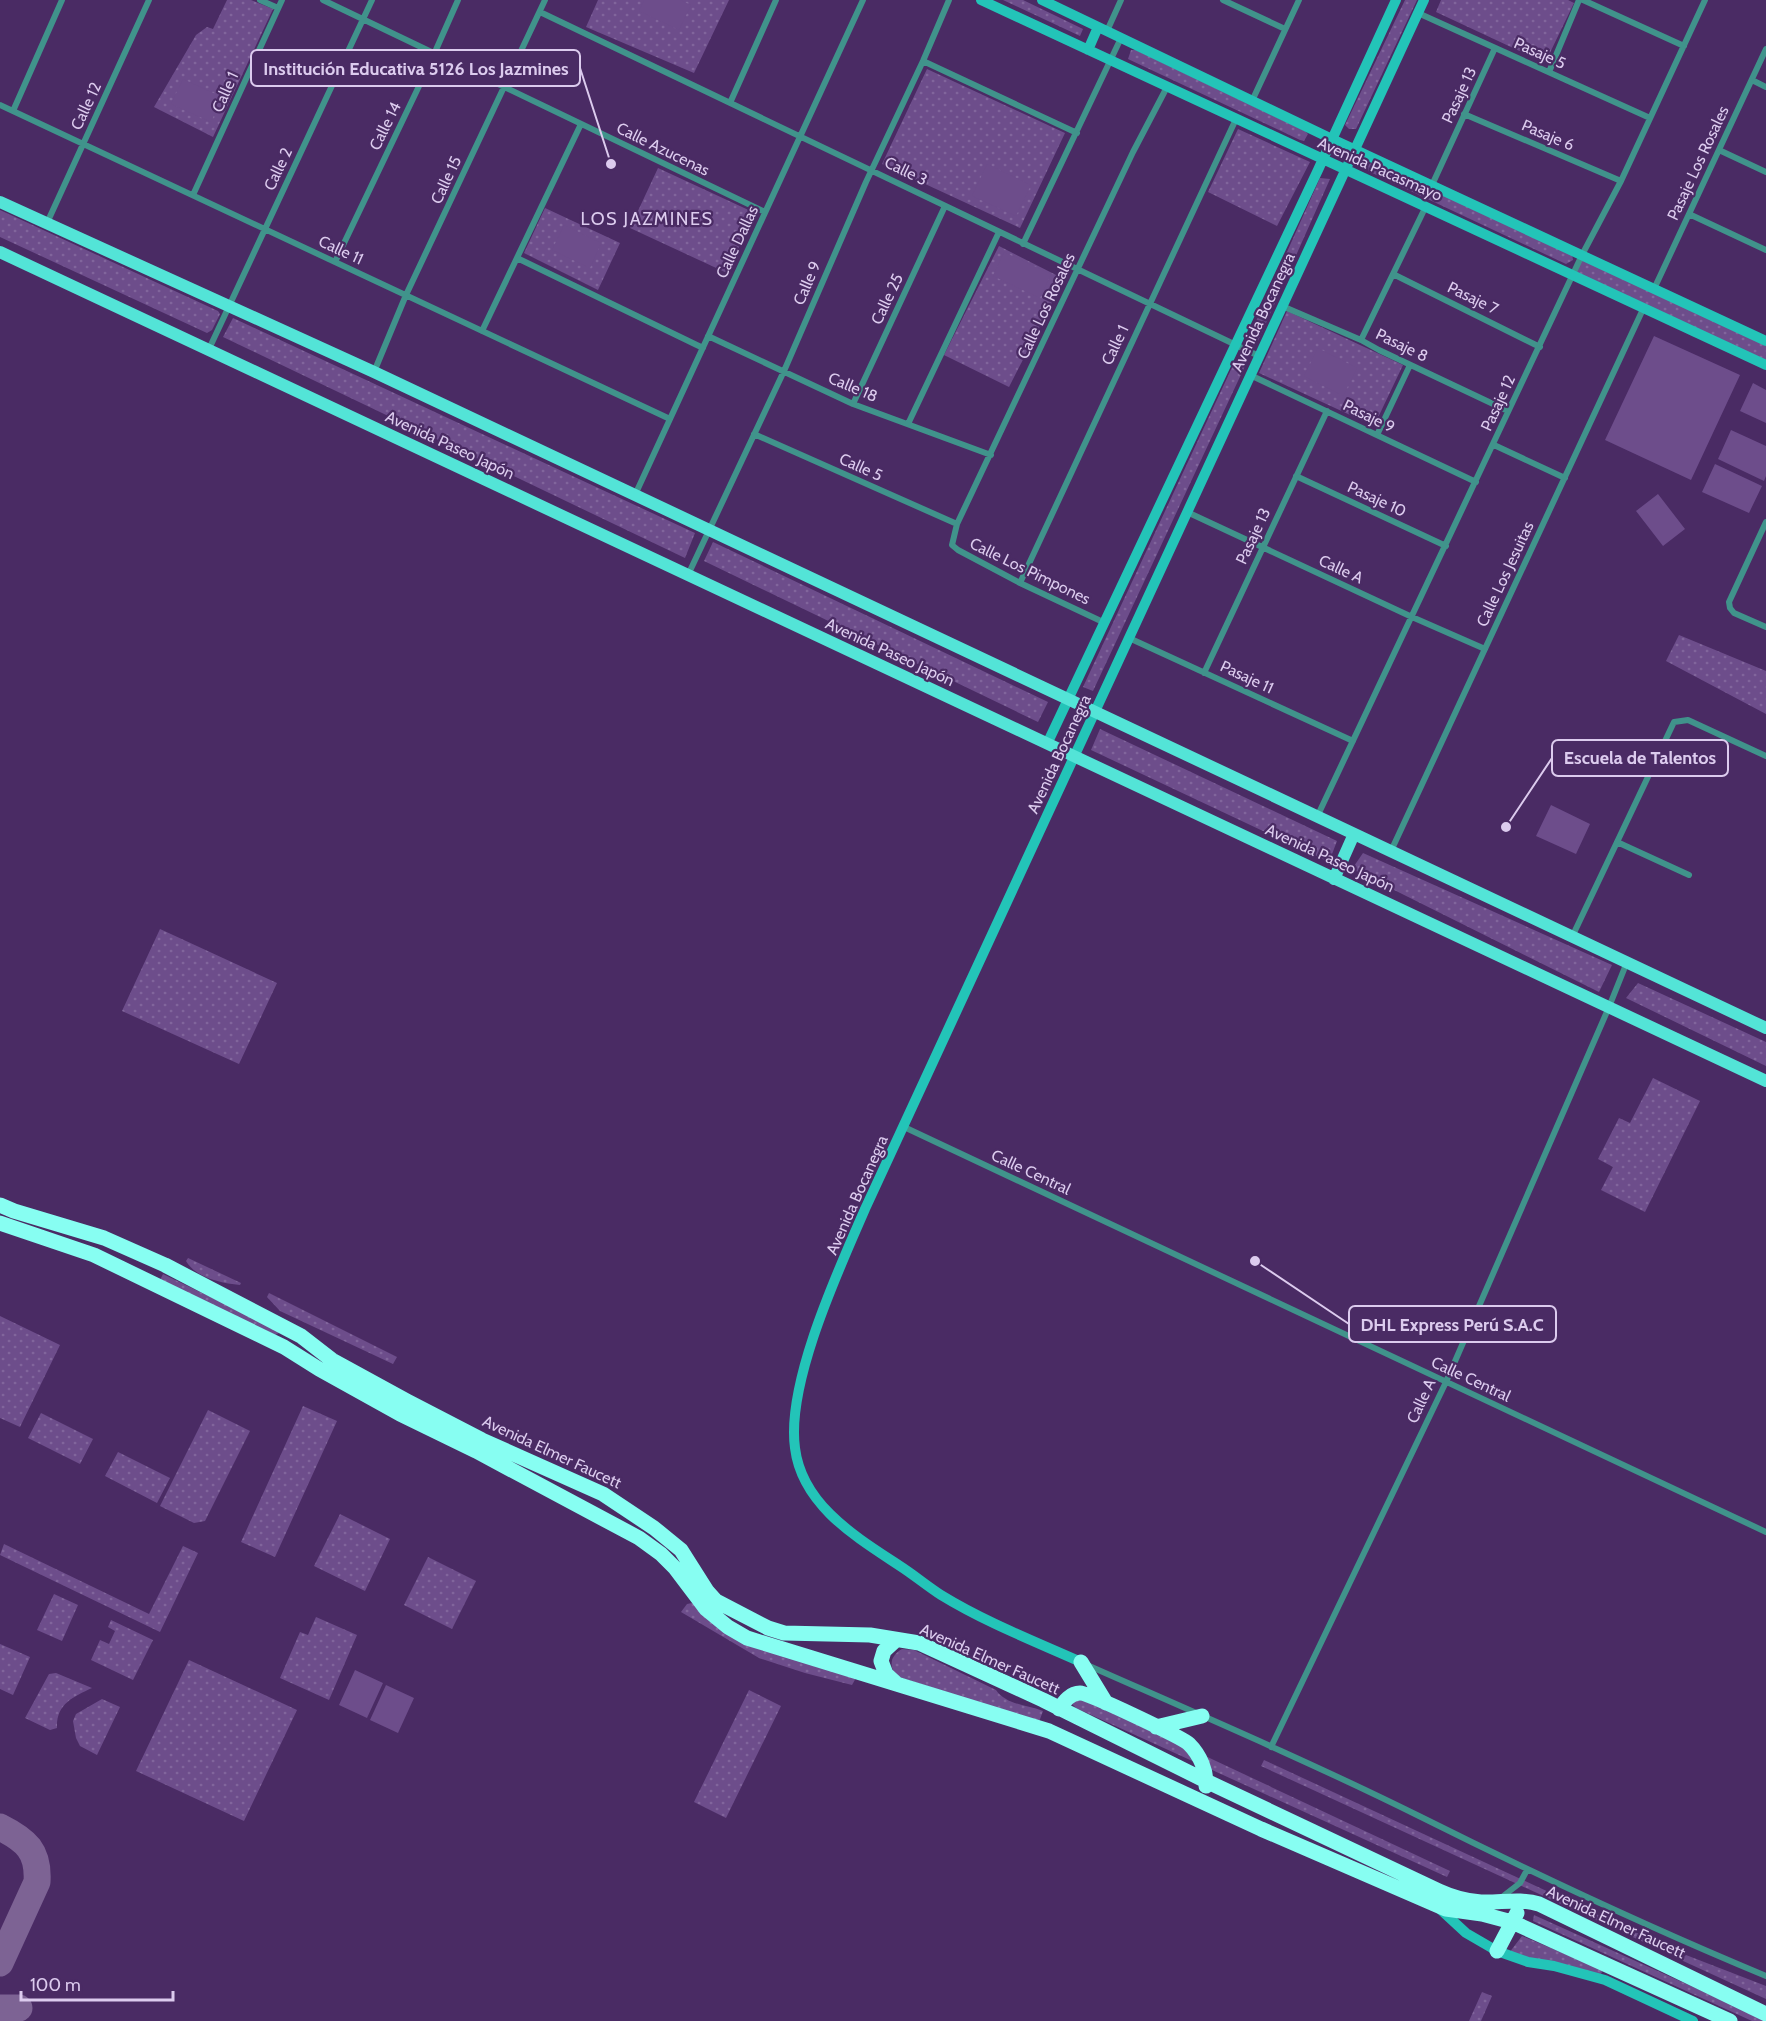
<svg xmlns="http://www.w3.org/2000/svg" width="1766" height="2021" viewBox="0 0 1766 2021" font-family="Cabin,sans-serif">
<style>
.grass{fill:url(#grass-dots)}
.pitch{fill:#6d4d8b}
.lines{fill:none;stroke-linecap:round;stroke-linejoin:round}
.taxiway{stroke:#7d6394;stroke-width:27}
.street{stroke:#40938b;stroke-width:6}
.secondary{stroke:#23c4b8;stroke-width:10}
.primary{stroke:#53e4d7;stroke-width:12}
.highway{stroke:#87fef2;stroke-width:15}
.labels{text-anchor:middle;dominant-baseline:central;stroke-width:4.5;stroke-linejoin:round;paint-order:stroke}
.street-label{font-size:16px;fill:#dccbee;stroke:#4a2b64}
.neighbourhood-label{font-size:18px;letter-spacing:1.5px;fill:#dccbee;stroke:#4a2b64}
.leader{fill:none;stroke:#dccbee;stroke-width:2}
.callout-dot{fill:#dccbee;stroke:#4a2b64;stroke-width:2}
.callout{fill:#4a2b64;stroke:#dccbee;stroke-width:2}
.callout-label{font-size:18px;text-anchor:middle;font-weight:bold;fill:#dccbee}
</style>
<defs>
<pattern id="grass-dots" width="8" height="8" patternUnits="userSpaceOnUse" patternTransform="scale(1.5)"><rect width="8" height="8" fill="#6d4d8b"/><path d="M2 2h.1M6 6h.1" fill="none" stroke="#81659c" stroke-width="1.8" stroke-linecap="round"/></pattern>
</defs>
<rect width="100%" height="100%" fill="#4a2b64"/>
<path class="grass" d="M227,0H251L273,9L213,137L154,107L196,35L207,27L213,29Z
M598,0H729L694,73L586,27Z
M1003,0H1023L1083,29L1080,36Z
M1405,0H1417L1356,129H1349L1345,125Z
M1441,0H1568L1574,3L1545,63L1436,12Z
M1131,50H1136L1305,131L1308,134L1304,141L1300,140L1128,59Z
M927,69L1065,133L1020,228L882,164Z
M1238,129L1310,162L1277,226L1208,192Z
M1373,162L1572,254L1573,260L1566,264L1368,171V165Z
M658,168L755,213L727,273L630,228Z
M1320,178L1330,179L1258,341L1249,337Z
M545,208L620,243L598,290L524,253Z
M0,210L218,311L220,314L212,330L207,333L0,237Z
M999,246L1064,279L1009,387L944,355Z
M1582,255L1766,341V365L1573,275Z
M1287,311L1403,365L1374,426L1259,373Z
M233,318L695,533L685,558L223,337Z
M1235,361L1245,366L1093,691L1083,687Z
M713,542L1048,702L1038,722L704,561Z
M1679,635L1766,671V714L1666,661Z
M1100,729L1337,841L1329,862L1091,750Z
M1363,853L1612,965L1599,992L1352,869Z
M160,929L277,983L239,1064L122,1011Z
M1638,983L1766,1042V1066L1626,998Z
M1653,1078L1700,1101L1645,1212L1601,1190L1613,1167L1598,1159L1619,1118L1630,1123Z
M188,1258L241,1283L240,1285C221,1283 196,1278 186,1261Z
M163,1274L278,1330L279,1333L275,1335L160,1280Z
M269,1293L397,1357L393,1364L280,1311L267,1297Z
M0,1316L60,1345L20,1427L0,1418Z
M303,1406L337,1421L275,1557L241,1542Z
M208,1410L250,1431L205,1521L194,1523L160,1506Z
M41,1413L93,1439L80,1464L28,1438Z
M118,1452L170,1478L157,1503L105,1476Z
M340,1514L390,1539L365,1591L314,1566Z
M4,1544L149,1614L183,1546L198,1553L160,1632L0,1555Z
M428,1557L476,1581L452,1629L404,1605Z
M54,1594L78,1605L62,1641L37,1630Z
M692,1603L729,1624L857,1676L852,1685L805,1673L759,1658L681,1612L687,1604Z
M316,1617L357,1635L329,1700L280,1678L300,1632L308,1635Z
M111,1620L153,1640L133,1680L91,1660L100,1640L109,1644L115,1631L108,1627Z
M0,1644L30,1657L13,1695L0,1689Z
M902,1649L914,1650L996,1690C1006,1705 1028,1705 1043,1711L1039,1722L896,1676C889,1666 890,1656 902,1649Z
M189,1660L297,1710L244,1821L136,1771Z
M56,1673L92,1688C73,1697 56,1704 57,1728L50,1730L25,1718L49,1674Z
M749,1690L781,1706L726,1818L694,1802Z
M1082,1698L1450,1871L1447,1877L1076,1708L1072,1704L1074,1699Z
M102,1699L120,1707L97,1755L80,1746L76,1738L73,1721L76,1714Z
M1264,1760L1676,1951L1674,1956L1261,1766Z
M1534,1915L1766,2020V2021H1752L1533,1921Z
M1522,1936L1603,1970L1600,1976L1509,1953Z
M1686,1955L1766,1986V1999L1681,1960Z
M1482,1992L1492,1996L1481,2021H1469Z"/>
<path class="pitch" d="M644,0H680L691,5L679,30L639,11Z
M183,79L222,97L211,122L171,104Z
M987,164L1031,185L1016,216L972,196Z
M564,225L601,243L590,268L552,250Z
M1004,252L1051,274L1040,298L993,276Z
M1654,336L1740,375L1691,480L1605,440Z
M1318,348L1357,368L1343,396L1304,376Z
M1753,383L1766,390V423L1740,411Z
M1731,430L1766,446V476L1764,481L1718,459Z
M1715,464L1762,486L1749,513L1702,492Z
M1658,494L1685,529L1663,546L1636,511Z
M1551,805L1590,824L1576,854L1536,836Z
M355,1670L383,1683L367,1718L339,1705Z
M386,1685L414,1698L398,1733L370,1720Z"/>
<g class="lines">
<path class="taxiway" d="M0,1827C26,1840 39,1851 37,1882L0,1963
M0,2008H19"/>
<path class="street" d="M260,0L278,8
M323,0L765,212
M1223,0L1285,29
M1583,0L1684,46
M540,12L1259,356
M1418,13L1650,118
M1107,31L1121,0
M923,61L1077,133
M1549,72L1579,0
M1752,80L1766,87
M1252,101L1299,0
M730,103L776,0
M0,105L670,419
M13,111L62,0
M1464,114L1621,181
M1719,150L1766,172
M1432,185L1495,48
M193,195L282,0
M1689,214L1766,250
M47,223L149,0
M1023,244L1121,38
M517,258L703,348
M335,262L431,61L458,0
M1393,274L1540,347
M1654,289L1766,49
M1282,306L1361,340L1379,350L1508,411
M482,331L581,124
M708,336L853,404L991,455
M1361,340L1426,206
M209,349L372,0
M374,372L406,295L545,0
M1250,375L1476,482
M853,404L945,206
M908,424L999,232
M754,434L957,524
M1377,435L1410,365
M1494,445L1565,478
M1296,476L1446,546
M635,495L863,0
M1187,512L1412,617L1485,649
M1766,522L1729,602L1730,608L1734,613L1766,627
M688,575L784,371L866,182L923,61L949,0
M1020,583L1236,119
M1103,622L1020,583L958,550L952,545L957,524L1133,152L1167,87
M1129,638L1353,741
M1204,673L1327,411
M1317,817L1582,255L1621,181L1705,0
M1617,842L1689,875
M1391,851L1644,307
M1572,937L1674,722L1688,720L1766,756
M904,1127L1766,1532
M1087,1665C1198,1714 1310,1762 1419,1816C1533,1873 1648,1927 1766,1976
M1271,1747L1446,1382L1609,1007L1627,962
M1502,1897L1520,1883L1527,1870"/>
<path class="secondary" d="M981,0L1766,365
M1042,0L1332,139L1766,341
M1088,50L1098,27
M1047,744L1318,170L1396,0
M1081,1662C1034,1641 985,1622 941,1595C927,1586 914,1575 900,1566C856,1537 802,1505 795,1448C786,1383 839,1269 865,1209L1424,0
M1440,1909L1466,1933L1497,1951L1528,1962L1554,1966L1605,1980L1693,2021"/>
<path class="primary" d="M0,202L374,372L1766,1028
M0,252L1766,1081
M1334,879L1354,834"/>
<path class="highway" d="M0,1205L14,1211L104,1238L165,1265L301,1336L332,1360L407,1401L482,1440L603,1494L654,1528L681,1550L707,1591L716,1601L768,1628L784,1633L870,1635L919,1643L1043,1700L1206,1781L1439,1891C1452,1897 1466,1901 1481,1902C1500,1903 1520,1898 1539,1904L1766,2014
M0,1223L94,1255L284,1347L319,1369L400,1414L476,1451L639,1538L661,1554L675,1568L706,1609L728,1627L747,1638L1049,1731L1261,1829L1446,1909L1482,1914L1512,1922L1730,2021
M896,1640L884,1651L881,1661L886,1674L897,1684
M1081,1662L1106,1703
M1059,1709C1064,1702 1070,1693 1080,1693C1089,1693 1183,1738 1189,1744C1200,1755 1207,1771 1206,1786
M1156,1727L1202,1716
M1497,1951L1517,1913"/>
</g>
<g class="labels">
<g class="street-label">
<text transform="translate(1540 53) rotate(24)">Pasaje 5</text>
<text transform="translate(225 92) rotate(-66)">Calle 1</text>
<text transform="translate(1459 95) rotate(-65)">Pasaje 13</text>
<text transform="translate(86 106) rotate(-65)">Calle 12</text>
<text transform="translate(385 126) rotate(-64)">Calle 14</text>
<text transform="translate(1548 135) rotate(23)">Pasaje 6</text>
<text transform="translate(663 149) rotate(26)">Calle Azucenas</text>
<text transform="translate(1698 163) rotate(-65)">Pasaje Los Rosales</text>
<text transform="translate(278 169) rotate(-65)">Calle 2</text>
<text transform="translate(1380 169) rotate(24)">Avenida Pacasmayo</text>
<text transform="translate(906 171) rotate(26)">Calle 3</text>
<text transform="translate(446 180) rotate(-65)">Calle 15</text>
<text transform="translate(737 242) rotate(-65)">Calle Dallas</text>
<text transform="translate(341 250) rotate(25)">Calle 11</text>
<text transform="translate(807 283) rotate(-67)">Calle 9</text>
<text transform="translate(1473 298) rotate(26)">Pasaje 7</text>
<text transform="translate(887 299) rotate(-65)">Calle 25</text>
<text transform="translate(1046 306) rotate(-65)">Calle Los Rosales</text>
<text transform="translate(1263 312) rotate(-65)">Avenida Bocanegra</text>
<text transform="translate(1115 345) rotate(-65)">Calle 1</text>
<text transform="translate(1402 345) rotate(26)">Pasaje 8</text>
<text transform="translate(853 387) rotate(23)">Calle 18</text>
<text transform="translate(1498 403) rotate(-65)">Pasaje 12</text>
<text transform="translate(1369 416) rotate(26)">Pasaje 9</text>
<text transform="translate(450 445) rotate(25)">Avenida Paseo Japón</text>
<text transform="translate(861 467) rotate(24)">Calle 5</text>
<text transform="translate(1377 499) rotate(25)">Pasaje 10</text>
<text transform="translate(1253 536) rotate(-65)">Pasaje 13</text>
<text transform="translate(1341 569) rotate(25)">Calle A</text>
<text transform="translate(1030 571) rotate(26)">Calle Los Pimpones</text>
<text transform="translate(1505 574) rotate(-65)">Calle Los Jesuitas</text>
<text transform="translate(890 652) rotate(25)">Avenida Paseo Japón</text>
<text transform="translate(1247 677) rotate(25)">Pasaje 11</text>
<text transform="translate(1059 754) rotate(-65)">Avenida Bocanegra</text>
<text transform="translate(1330 858) rotate(25)">Avenida Paseo Japón</text>
<text transform="translate(1031 1172) rotate(25)">Calle Central</text>
<text transform="translate(857 1195) rotate(-66)">Avenida Bocanegra</text>
<text transform="translate(1471 1379) rotate(25)">Calle Central</text>
<text transform="translate(1421 1401) rotate(-65)">Calle A</text>
<text transform="translate(552 1452) rotate(25)">Avenida Elmer Faucett</text>
<text transform="translate(990 1659) rotate(24)">Avenida Elmer Faucett</text>
<text transform="translate(1616 1922) rotate(25)">Avenida Elmer Faucett</text>
</g>
<g class="neighbourhood-label">
<text x="647" y="219">LOS JAZMINES</text>
</g>
</g>
<path class="leader" d="M611 164L580 68M1506 827L1552 758M1255 1261L1349 1324"/>
<g class="callout-dot">
<circle cx="611" cy="164" r="6"/>
<circle cx="1506" cy="827" r="6"/>
<circle cx="1255" cy="1261" r="6"/>
</g>
<g class="callout">
<rect x="251" y="50" width="329" height="36" rx="6"/>
<rect x="1552" y="740" width="176" height="36" rx="6"/>
<rect x="1349" y="1306" width="207" height="36" rx="6"/>
</g>
<g class="callout-label">
<text x="416" y="75">Institución Educativa 5126 Los Jazmines</text>
<text x="1640" y="764">Escuela de Talentos</text>
<text x="1452" y="1331">DHL Express Perú S.A.C</text>
</g>
<path d="M21 1991v9h152v-9" fill="none" stroke="#dccbee" stroke-width="3"/>
<text x="30" y="1991" font-size="18" fill="#dccbee" stroke="#4a2b64" stroke-width="4.5" paint-order="stroke">100 m</text>
</svg>
